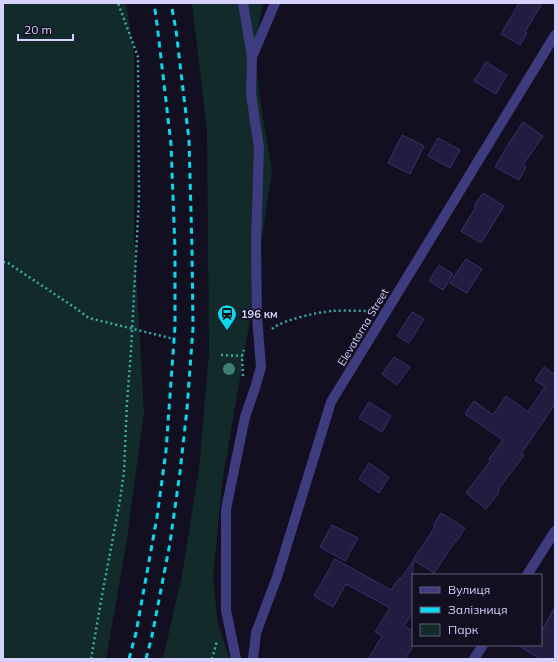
<svg xmlns="http://www.w3.org/2000/svg" width="558" height="662" viewBox="0 0 558 662" font-family="Mulish,sans-serif">
<style>
.green{fill:#122b2a}
.building{fill:#231c41;stroke:#3b2f6c}
.lines{fill:none;stroke-linecap:round;stroke-linejoin:round}
.path{stroke:#35ada5;stroke-width:2.5;stroke-dasharray:2 3;stroke-linecap:butt}
.minor{stroke:#3e3c7e;stroke-width:10}
.rail{stroke:#0dd7ed;stroke-width:3;stroke-dasharray:6 5;stroke-linecap:butt}
.tree{fill:#3e7e75}
.labels{text-anchor:middle;dominant-baseline:central;stroke-width:3.5;stroke-linejoin:round;paint-order:stroke}
.poi-label{font-size:11px;font-weight:bold;fill:#d6d1fc;stroke:#120f21;text-anchor:start}
.street-label{font-size:11px;fill:#d6d1fc;stroke:#120f21}
</style>
<rect width="100%" height="100%" fill="#120f21"/>
<path class="green" d="M3,3H126L134,54V237L144,412L127,539L106,659H5L3,653Z
M192,3H263L254,48L259,93L272,171L248,331L222,483L213,579L218,624L230,659H163L182,575L199,469L209,354L207,131Z"/>
<path class="building" d="M519,3H542L525,32L527,33L520,45L501,34Z
M486,62L507,75L496,94L474,81Z
M523,122L543,136L523,165L526,167L519,180L495,167L509,143Z
M402,135L424,146L410,174L388,163Z
M438,138L460,150L450,168L428,156Z
M483,193L504,206L481,243L461,231L476,207L474,206Z
M466,259L482,269L467,293L450,283Z
M439,265L453,274L443,290L429,281Z
M412,312L424,319L409,343L397,336Z
M394,357L410,367L397,385L382,374Z
M544,367L554,374L555,373V404L521,454L524,455L498,490L499,492L486,509L466,493L491,460L489,459L503,440L465,414L474,401L493,415L506,396L528,412L545,387L535,380Z
M369,402L391,416L382,432L359,418Z
M369,463L389,477L379,493L359,479Z
M441,513L465,528L457,541L456,540L434,573L413,560L435,527L433,526Z
M332,525L358,538L345,561L320,547Z
M335,559L391,590L399,578L401,579L413,561V612L404,626L413,631V646L405,659H368L382,636L375,632L390,608L346,584L333,607L314,596Z
M555,607V659H540L518,645H541V632Z"/>
<g class="lines">
<path class="path" d="M3,262L8,263L74,307L89,318L174,339
M272,329C282,320 318,312 332,311C344,310 357,311 370,311
M221,355L242,356
M243,376L242,356L244,350
M91,659L101,601L120,500L124,472L127,402L131,351L139,198L138,57L118,3
M212,659L217,641"/>
<path class="minor" d="M243,3L252,57
M527,575L555,531
M236,659L226,610V509L245,417L255,388L261,367L257,317L256,242L259,148L251,94L252,57L275,3
M253,659L256,633L277,577L331,402L555,35
M474,659L483,645"/>
<path class="rail" d="M129,659L136,633L157,517L166,451L175,326V249L171,144L157,24L154,3
M146,659L152,636L170,543L180,472L187,409L193,328L192,249L189,140L176,30L171,3"/>
</g>
<circle class="tree" cx="229" cy="369" r="6"/>
<defs>
<g id="station-pin" transform="scale(1)"><path d="M0 17L-7.5 6A9.5 9.5 0 1 1 7.5 6Z" fill="#0dd7ed" stroke="#120f21"/><path d="M-3-6H3Q5-6 5-4V2Q5 4 3 4L4.5 6H3L1.5 4h-3L-3 6H-4.5L-3 4Q-5 4-5 2V-4Q-5-6-3-6ZM-3.5-4v3h7v-3ZM-3.5 1v1.5H-2V1ZM2 1v1.5H3.5V1Z" fill="#111"/></g>
</defs>
<g fill-rule="evenodd">
<use href="#station-pin" x="227" y="314"/>
</g>
<g class="labels">
<g class="poi-label">
<text x="241" y="314">196 км</text>
</g>
<g class="street-label">
<text transform="translate(363 327) rotate(-59)">Elevatorna Street</text>
</g>
</g>
<rect width="558" height="662" fill="none" stroke="#d6d1fc" stroke-width="8"/>
<rect x="412" y="574" width="130" height="72" fill="#120f21" stroke="#605d79"/>
<rect x="420" y="587" width="20" height="6" fill="#3e3c7e" stroke="#605d79"/>
<text x="448" y="594" font-size="12" fill="#d6d1fc">Вулиця</text>
<rect x="420" y="607" width="20" height="6" fill="#0dd7ed" stroke="#605d79"/>
<text x="448" y="614" font-size="12" fill="#d6d1fc">Залізниця</text>
<rect x="420" y="624" width="20" height="12" fill="#122b2a" stroke="#605d79"/>
<text x="448" y="634" font-size="12" fill="#d6d1fc">Парк</text>
<path d="M18 34v6h55v-6" fill="none" stroke="#d6d1fc" stroke-width="2"/>
<text x="24" y="34" font-size="12" fill="#d6d1fc" stroke="#120f21" stroke-width="3" paint-order="stroke">20 m</text>
</svg>
